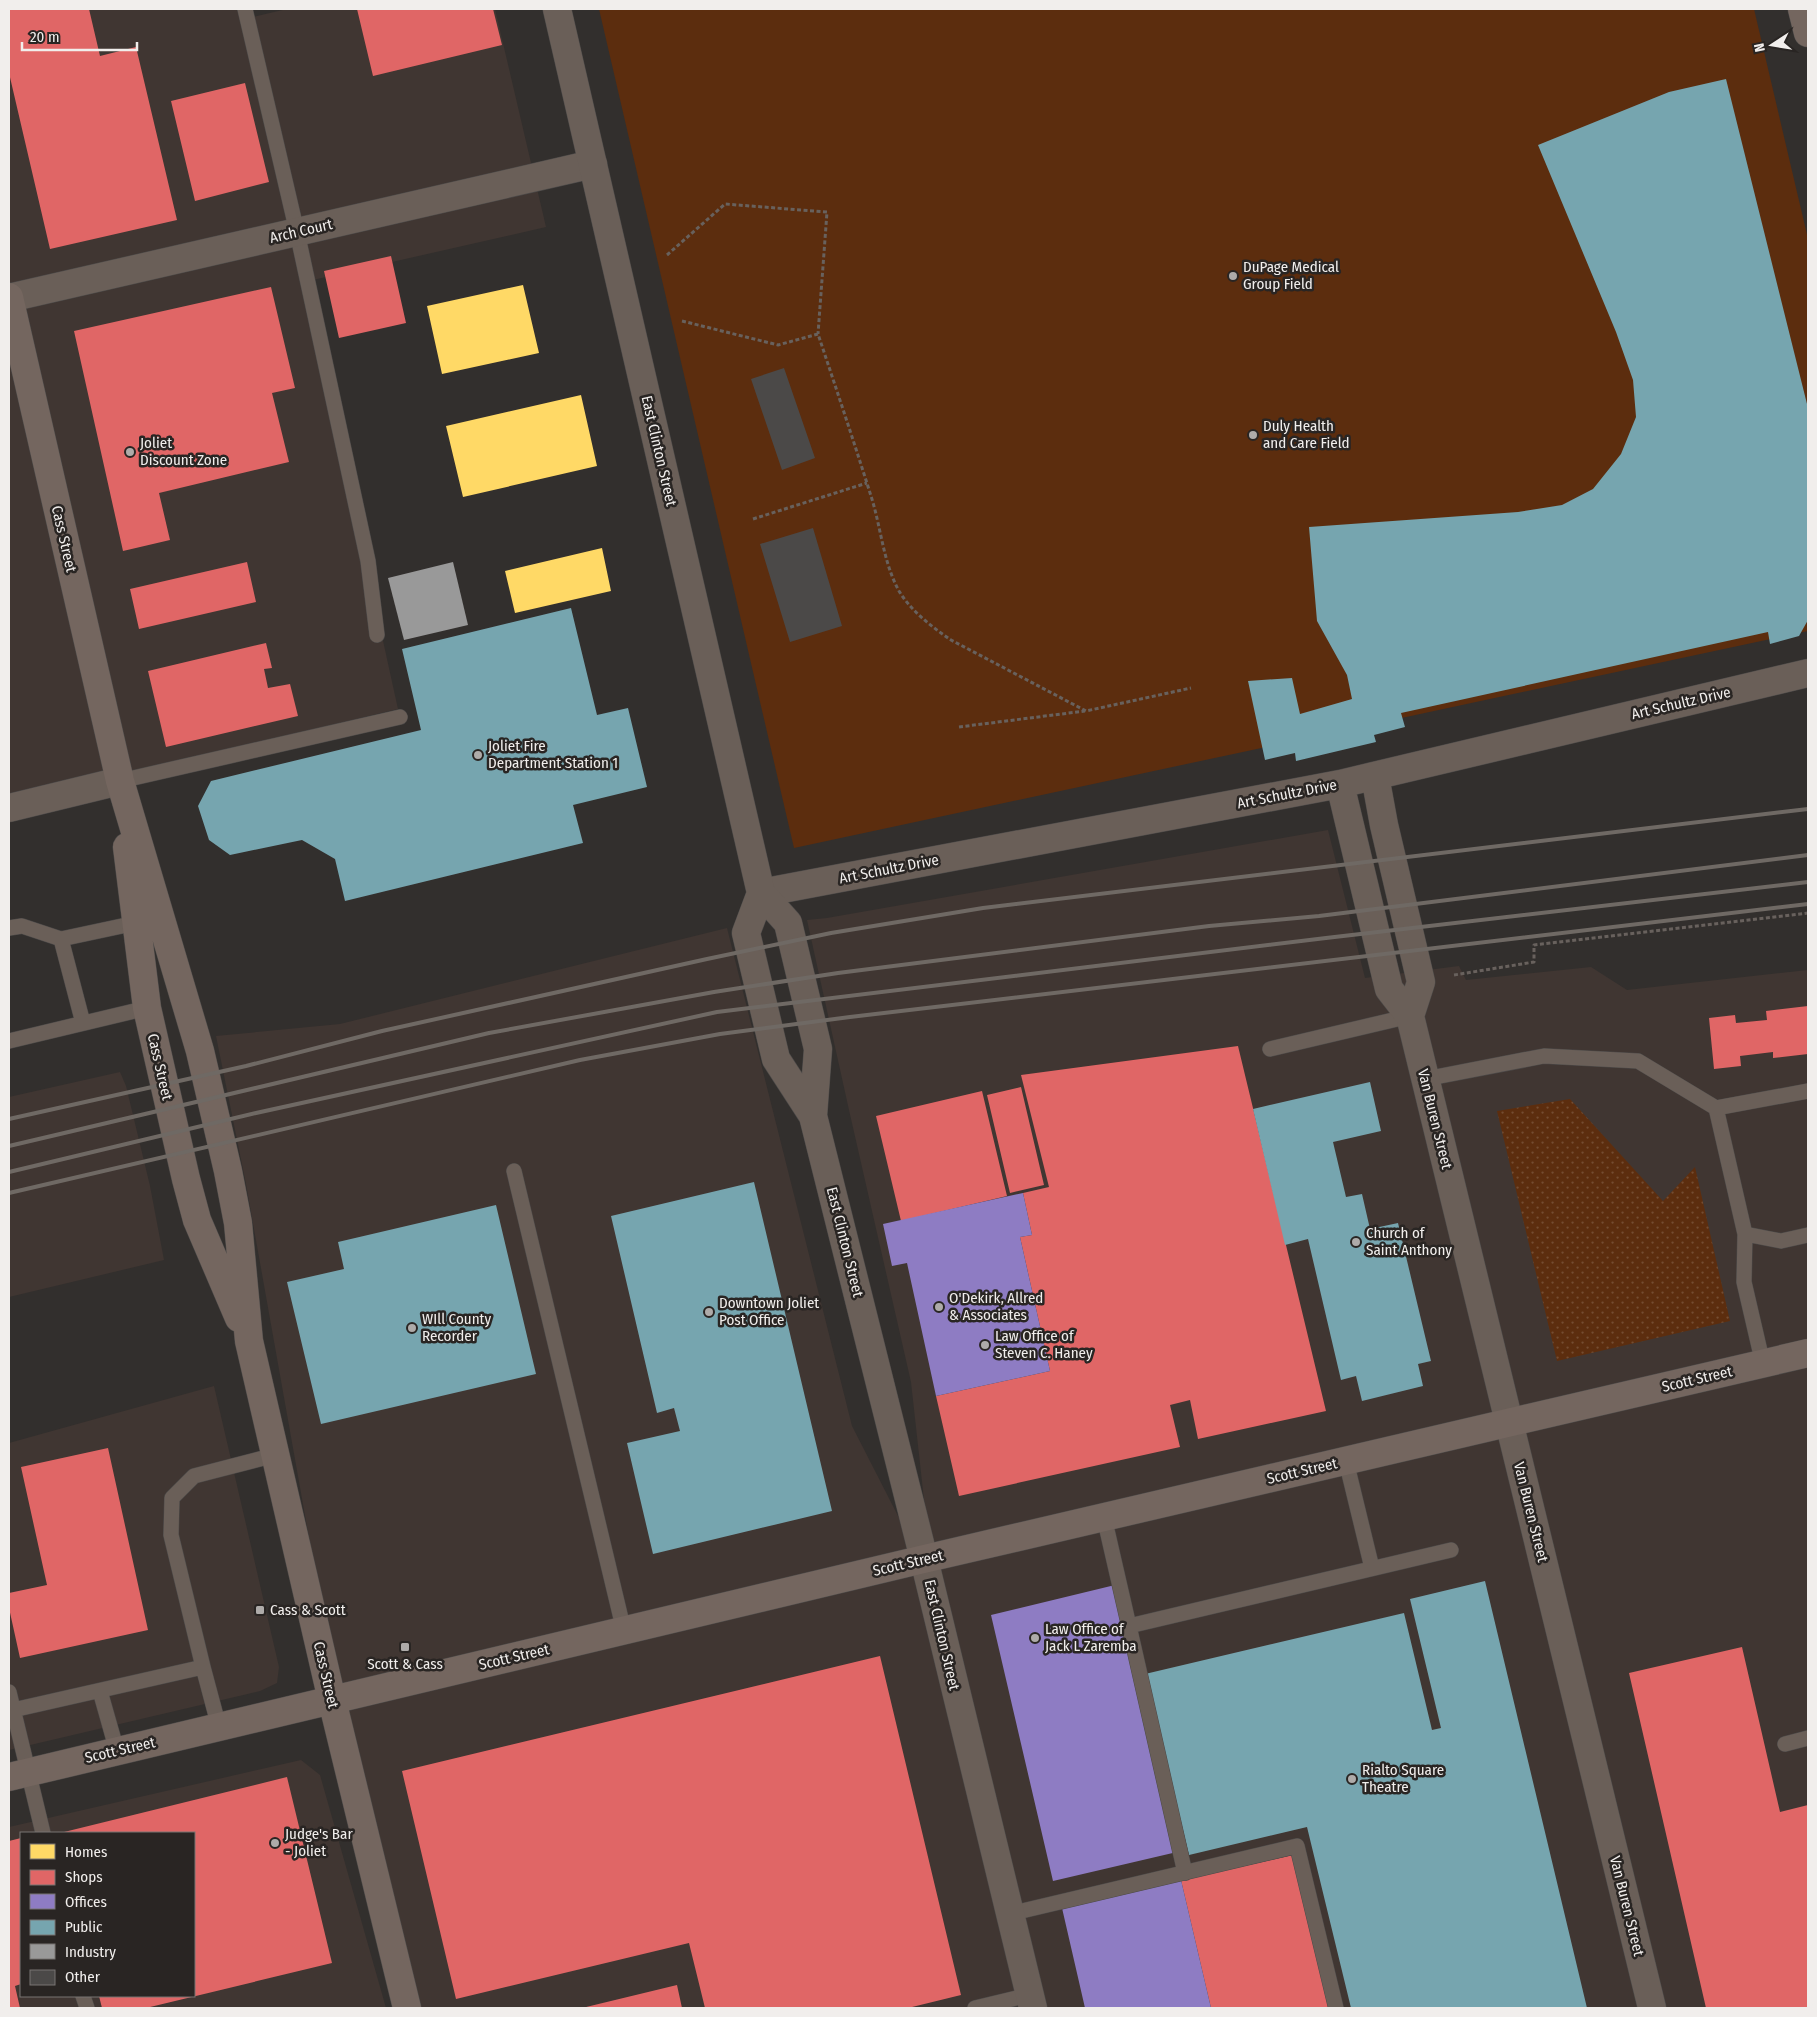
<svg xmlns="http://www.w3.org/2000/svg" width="1817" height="2017" viewBox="0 0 1817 2017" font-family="'Fira Sans Condensed',sans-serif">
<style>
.built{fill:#403632;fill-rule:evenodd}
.grass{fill:url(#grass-dots)}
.park{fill:#5c2d0e}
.homes{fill:#ffd966}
.shops{fill:#e06666}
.offices{fill:#8e7cc3}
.public{fill:#76a5af}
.industry{fill:#999}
.building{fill:#4b4948}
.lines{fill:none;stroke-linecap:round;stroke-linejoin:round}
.service-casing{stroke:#4c4a49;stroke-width:16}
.minor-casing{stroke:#4c4a49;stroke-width:29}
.tertiary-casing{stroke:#4c4a49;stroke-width:29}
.primary-casing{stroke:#4c4a49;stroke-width:29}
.path{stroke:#68615d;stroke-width:3;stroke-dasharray:4 2.5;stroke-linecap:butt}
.service{stroke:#6a5f58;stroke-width:15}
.minor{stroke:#6a5f58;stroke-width:28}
.tertiary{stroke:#6a5f58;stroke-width:28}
.primary{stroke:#74665f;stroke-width:28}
.rail{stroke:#6f6964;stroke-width:4}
.poi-dot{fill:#aeaba9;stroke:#292523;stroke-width:2}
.labels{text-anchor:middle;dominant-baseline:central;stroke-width:5;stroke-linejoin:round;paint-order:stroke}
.street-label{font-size:15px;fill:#f1eeec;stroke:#292523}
.poi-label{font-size:15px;fill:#f1eeec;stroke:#292523;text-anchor:start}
</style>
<defs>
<pattern id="grass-dots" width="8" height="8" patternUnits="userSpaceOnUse" patternTransform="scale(1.25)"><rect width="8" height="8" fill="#5c2d0e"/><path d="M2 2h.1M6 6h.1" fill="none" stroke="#744c31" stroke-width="1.8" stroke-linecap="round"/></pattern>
</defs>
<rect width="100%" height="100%" fill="#322f2d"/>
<path class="built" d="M9,9H241L244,19L287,9H495L546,227L304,282L398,709L9,803Z
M1328,830L1365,978L1459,966L1466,980L1591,967L1627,990L1808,970V2008H1038L930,1554L911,1382L849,1110L807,920L827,918Z
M727,928L852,1426L919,1557L337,1695L246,1184L216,1036L340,1024Z
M120,1072L126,1086L150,1186L164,1260L9,1297V1097Z
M214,1386L279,1667L277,1683L260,1691L9,1750V1443Z
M921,1565L1028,2008H411L336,1703Z
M301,1760L320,1775L386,2008H9V1827ZM21,1833H194V1996H21Z"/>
<path class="grass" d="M1570,1099L1663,1201L1695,1167L1730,1321L1557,1361L1497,1111Z"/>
<path class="park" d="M599,9H1754L1808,239V631L794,848Z"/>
<path class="homes" d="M523,285L539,353L442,374L427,306Z
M581,395L597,466L463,497L446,426Z
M602,548L611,591L515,613L505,571Z"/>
<path class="shops" d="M9,9H89L100,56L136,47L177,220L50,249L9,73Z
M357,9H493L502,45L373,76Z
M245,83L269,182L195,201L171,101Z
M391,256L406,323L339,338L324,271Z
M271,287L295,388L272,393L289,462L159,493L170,540L123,551L74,331Z
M247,562L256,602L139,629L130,589Z
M266,643L272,668L264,669L268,688L290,684L298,716L166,747L148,671Z
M1808,1006V1054L1773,1058V1052L1740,1056L1741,1066L1714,1069L1709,1018L1735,1015L1736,1023L1767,1020L1766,1011Z
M1238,1046L1326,1411L1198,1439L1190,1400L1170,1405L1180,1447L959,1496L936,1396L1050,1371L1020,1237L1032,1235L1023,1193L1049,1187L1021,1075Z
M1021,1087L1044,1185L1010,1193L987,1095Z
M982,1091L1007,1196L901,1221L876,1116Z
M108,1448L148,1630L20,1658L9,1608V1593L47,1585L21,1467Z
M1742,1647L1780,1812L1808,1805V2008H1706L1629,1673Z
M880,1656L961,1995L908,2008H705L689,1943L456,1999L402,1771Z
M287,1777L332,1963L146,2008H102L99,1996H194V1833H60Z
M21,1838V1984L15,1986L20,2008H9V1841Z
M1293,1855L1329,2008H1211L1181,1880Z
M677,1985L682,2008H582Z"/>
<path class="offices" d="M1023,1193L1032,1235L1020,1237L1050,1371L936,1396L907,1263L892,1266L883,1224Z
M1115,1585L1177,1852L1053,1881L991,1615Z
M1181,1880L1211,2008H1085L1062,1908Z"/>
<path class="public" d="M1726,79L1808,408V620L1799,636L1770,644L1768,632L1401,713L1405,727L1374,735L1376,742L1296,761L1295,753L1265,760L1248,681L1292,678L1300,714L1352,699L1347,675L1317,621L1309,527L1518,512L1562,505L1593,489L1621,454L1636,417L1633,380L1616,332L1538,145L1669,92Z
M571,608L597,715L628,708L647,787L573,805L583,843L345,901L335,859L302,840L230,855L209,840L198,806L211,781L421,730L402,649Z
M1370,1082L1381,1131L1333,1142L1346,1197L1362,1194L1370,1229L1398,1223L1431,1361L1418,1364L1423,1386L1362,1401L1356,1376L1341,1380L1308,1239L1285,1245L1253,1109Z
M754,1182L832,1511L653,1554L627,1443L680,1431L674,1408L657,1413L611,1216Z
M496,1205L536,1374L321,1424L287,1282L344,1269L338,1242Z
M1485,1581L1587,2008H1351L1307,1827L1189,1855L1145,1674L1404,1613L1432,1730L1441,1728L1410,1599Z"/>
<path class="industry" d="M453,562L468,625L404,640L388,578Z"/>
<path class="building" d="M784,368L815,458L782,470L751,379Z
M813,528L842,626L790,642L760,544Z"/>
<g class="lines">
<g class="service-casing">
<path id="service" d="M245,9L297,232L368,561L377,635
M120,781L400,717
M9,928L22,926L61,939L136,923
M61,939L83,1023
M9,1041L147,1008
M1270,1049L1410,1016
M1425,1079L1544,1056L1638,1061L1716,1108L1808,1091
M1716,1108L1745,1234L1781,1241L1808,1235
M514,1171L624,1631
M1745,1234L1744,1282L1763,1364
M1346,1461L1372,1568
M1104,1517L1129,1626L1451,1550
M1129,1626L1185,1873
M203,1667L219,1727
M100,1691L117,1751
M9,1692L43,1833
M13,1710L203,1667L171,1535L172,1498L194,1476L275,1455
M1785,1744L1808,1738
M1009,1914L1297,1846L1336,2008
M83,1996L87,2008
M975,2008L1029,1995"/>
</g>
<g class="minor-casing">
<path id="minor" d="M9,298L593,164
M1375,776L1384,825L1421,982L1410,1016
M1340,784L1389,989L1410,1016L1652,2008
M9,808L120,781
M761,893L1340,784L1808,673"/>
</g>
<g class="tertiary-casing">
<path id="tertiary" d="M557,9L761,893L788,923L818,1049L813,1116L924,1559L1033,2008
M761,893L746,933L776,1059L813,1116"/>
</g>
<g class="primary-casing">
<path id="primary" d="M1802,9L1808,33
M9,297L120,781L200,1051L228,1171L238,1223L249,1341L332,1700L407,2008
M127,847L147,1008L186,1179L197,1220L239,1318
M9,1777L924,1559L1808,1353"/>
</g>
<path class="path" d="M667,255L725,204L827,212L818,334
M682,321L778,345L818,334C836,388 854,442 871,496C881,527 883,562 899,591C911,611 932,627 951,640L1086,711L1191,688
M753,519L867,483
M959,727L1085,711
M1454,975L1534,962V945L1808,913"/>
<use href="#service" class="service"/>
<use href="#minor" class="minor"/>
<use href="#tertiary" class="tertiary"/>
<use href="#primary" class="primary"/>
<path class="rail" d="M9,1119L246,1066L382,1031L707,959L831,933L983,908L1808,809
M9,1146L489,1033L714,992L838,973L1209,926L1319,916L1808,855
M9,1172L256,1113L717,1012L1326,938L1808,882
M9,1193L580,1060L720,1034L850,1017L1808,904"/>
</g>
<g class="poi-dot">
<circle cx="1233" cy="276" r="5"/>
<circle cx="1253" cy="435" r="5"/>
<circle cx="130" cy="452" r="5"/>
<circle cx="478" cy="755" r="5"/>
<circle cx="1356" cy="1242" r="5"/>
<circle cx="939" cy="1307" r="5"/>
<circle cx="709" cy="1312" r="5"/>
<circle cx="412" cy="1328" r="5"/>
<circle cx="985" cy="1345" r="5"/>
<rect x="255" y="1605" width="10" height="10" rx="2.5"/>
<circle cx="1035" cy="1638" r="5"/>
<rect x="400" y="1642" width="10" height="10" rx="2.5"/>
<circle cx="1352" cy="1779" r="5"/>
<circle cx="275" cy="1843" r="5"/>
</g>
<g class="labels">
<g class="street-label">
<text transform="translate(301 231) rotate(-13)">Arch Court</text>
<text transform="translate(659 451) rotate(77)">East Clinton Street</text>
<text transform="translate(64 539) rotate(77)">Cass Street</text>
<text transform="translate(1681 703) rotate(-13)">Art Schultz Drive</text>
<text transform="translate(1287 794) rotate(-11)">Art Schultz Drive</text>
<text transform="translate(889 869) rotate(-11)">Art Schultz Drive</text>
<text transform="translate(160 1067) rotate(77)">Cass Street</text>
<text transform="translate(1435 1119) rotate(76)">Van Buren Street</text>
<text transform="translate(845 1242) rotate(76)">East Clinton Street</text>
<text transform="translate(1697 1379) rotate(-13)">Scott Street</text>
<text transform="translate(1302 1471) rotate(-13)">Scott Street</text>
<text transform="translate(1531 1512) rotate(76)">Van Buren Street</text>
<text transform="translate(908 1563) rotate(-13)">Scott Street</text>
<text transform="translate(942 1635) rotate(77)">East Clinton Street</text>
<text transform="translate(514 1657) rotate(-13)">Scott Street</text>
<text transform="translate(326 1675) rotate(77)">Cass Street</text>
<text transform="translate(120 1750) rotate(-13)">Scott Street</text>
<text transform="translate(1627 1906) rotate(76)">Van Buren Street</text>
</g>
<g class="poi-label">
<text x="1243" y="267">DuPage Medical<tspan x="1243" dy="17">Group Field</tspan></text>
<text x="1263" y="426">Duly Health<tspan x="1263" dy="17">and Care Field</tspan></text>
<text x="140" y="443">Joliet<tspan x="140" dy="17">Discount Zone</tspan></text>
<text x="488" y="746">Joliet Fire<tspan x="488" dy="17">Department Station 1</tspan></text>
<text x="1366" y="1233">Church of<tspan x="1366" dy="17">Saint Anthony</tspan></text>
<text x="949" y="1298">O'Dekirk, Allred<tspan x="949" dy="17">&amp; Associates</tspan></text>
<text x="719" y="1303">Downtown Joliet<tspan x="719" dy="17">Post Office</tspan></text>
<text x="422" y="1319">WIll County<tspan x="422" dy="17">Recorder</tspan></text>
<text x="995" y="1336">Law Office of<tspan x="995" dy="17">Steven C. Haney</tspan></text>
<text x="270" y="1610">Cass &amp; Scott</text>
<text x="1045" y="1629">Law Office of<tspan x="1045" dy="17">Jack L Zaremba</tspan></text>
<text x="405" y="1664" text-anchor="middle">Scott &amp; Cass</text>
<text x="1362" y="1770">Rialto Square<tspan x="1362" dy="17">Theatre</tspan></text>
<text x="285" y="1834">Judge's Bar<tspan x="285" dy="17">- Joliet</tspan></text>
</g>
</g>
<rect width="1817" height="2017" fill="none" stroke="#f1eeec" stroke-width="20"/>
<rect x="20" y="1832" width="175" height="165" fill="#292523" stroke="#797573"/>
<rect x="30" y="1844" width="25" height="15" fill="#ffd966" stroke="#797573"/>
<text x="65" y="1857" font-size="15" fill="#f1eeec">Homes</text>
<rect x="30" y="1870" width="25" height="15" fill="#e06666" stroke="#797573"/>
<text x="65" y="1882" font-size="15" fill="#f1eeec">Shops</text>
<rect x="30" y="1894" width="25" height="15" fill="#8e7cc3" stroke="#797573"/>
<text x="65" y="1907" font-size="15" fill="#f1eeec">Offices</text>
<rect x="30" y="1920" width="25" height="15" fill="#76a5af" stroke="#797573"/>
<text x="65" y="1932" font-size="15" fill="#f1eeec">Public</text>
<rect x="30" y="1944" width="25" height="15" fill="#999999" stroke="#797573"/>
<text x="65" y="1957" font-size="15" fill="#f1eeec">Industry</text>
<rect x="30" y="1970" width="25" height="15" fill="#4b4948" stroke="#797573"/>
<text x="65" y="1982" font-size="15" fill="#f1eeec">Other</text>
<g transform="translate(1772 45) rotate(258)" stroke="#292523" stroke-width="4" paint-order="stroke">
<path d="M0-4L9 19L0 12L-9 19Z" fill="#f1eeec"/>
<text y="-8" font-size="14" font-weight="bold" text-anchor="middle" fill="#f1eeec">N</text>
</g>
<path d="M22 42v8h115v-8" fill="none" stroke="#f1eeec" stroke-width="2.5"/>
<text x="30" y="42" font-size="15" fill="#f1eeec" stroke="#292523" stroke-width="4" paint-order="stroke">20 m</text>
</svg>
